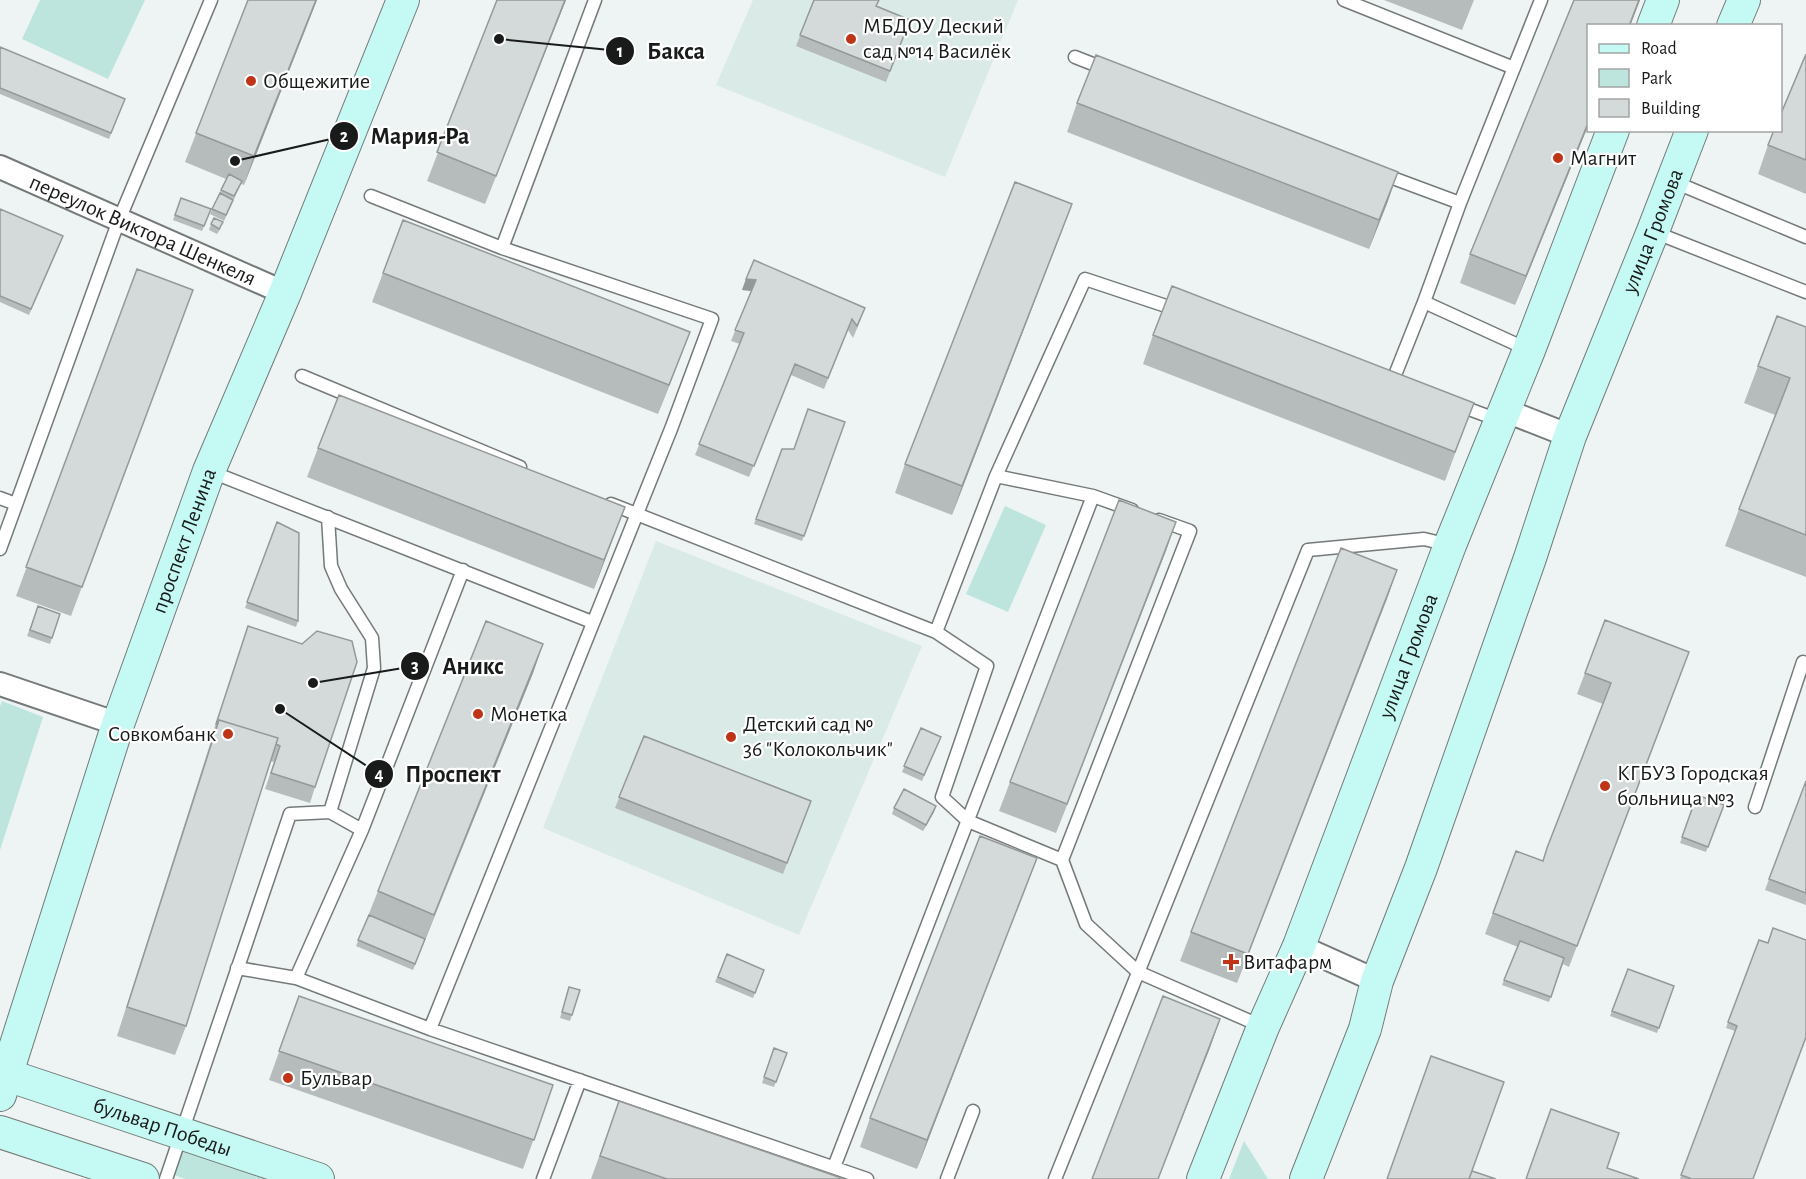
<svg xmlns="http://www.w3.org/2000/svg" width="1806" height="1179" viewBox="0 0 1806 1179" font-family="'Alegreya Sans',sans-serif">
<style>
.built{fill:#daeae7}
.green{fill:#bde5de}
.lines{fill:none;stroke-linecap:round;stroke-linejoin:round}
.lane-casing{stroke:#747a79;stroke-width:15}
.street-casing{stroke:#747a79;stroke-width:26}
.secondary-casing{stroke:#747a79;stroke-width:34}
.lane{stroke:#fff;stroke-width:12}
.street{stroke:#fff;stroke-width:22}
.secondary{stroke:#c5faf4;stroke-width:32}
.wall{fill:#b6bbbb}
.shaded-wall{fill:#949998}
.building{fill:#d4dad9;stroke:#949998;stroke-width:1.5}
.poi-dot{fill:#bf3416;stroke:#fff;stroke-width:2}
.labels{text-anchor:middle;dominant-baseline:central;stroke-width:4.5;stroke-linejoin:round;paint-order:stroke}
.poi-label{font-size:22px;fill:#191b1b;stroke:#fff;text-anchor:start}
.street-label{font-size:22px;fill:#191b1b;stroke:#fff}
.leader{fill:none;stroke:#191b1b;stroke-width:2}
.callout-dot{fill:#191b1b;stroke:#fff;stroke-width:2}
.mark-label{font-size:18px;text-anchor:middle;font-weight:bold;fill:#fff}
.callout-label{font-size:24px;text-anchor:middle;font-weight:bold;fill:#191b1b;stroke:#fff;stroke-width:4.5;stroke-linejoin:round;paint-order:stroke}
</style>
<rect width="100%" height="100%" fill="#edf4f3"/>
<path class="built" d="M753,0H1018L945,177L716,85Z
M656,541L922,646L799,935L543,828Z"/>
<path class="green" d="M40,0H145L108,79L22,39Z
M1005,506L1046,525L1008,612L966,594Z
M2,701L43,717L0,850V706Z
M1244,1141L1268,1179H1229Z
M184,1147L277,1179H185L174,1175Z"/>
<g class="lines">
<g class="lane-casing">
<path id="lane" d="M1344,0L1514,68
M1075,57L1108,70
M1382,174L1460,203
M1672,181L1806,237
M371,196L502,248
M1654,232L1806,292
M1424,302L1529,350
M302,376L520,467
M1386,377L1393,380L1424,302L1460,203L1541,0
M1458,405L1501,421
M209,471L592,622
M0,498L16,504
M611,504L936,632L987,666L942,797L968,821L1062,860L1086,924L1138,972L1261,1026
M1132,510L1093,496L996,476L1085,279L1178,310
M328,517L331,566L341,589L372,638L374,668L330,812
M0,549L119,220L211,0
M463,570L362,830L296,978L430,1029L867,1179
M936,632L996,476
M1755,807L1803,662
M1062,860L1190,531L1159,520
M237,968L296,978
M430,1029L671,429L712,319L502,248L595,0
M834,1167L1093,496
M166,1179L290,814L330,812L362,830
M543,1179L580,1080
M947,1179L973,1111
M1055,1179L1308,550L1424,539L1449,545"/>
</g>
<g class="street-casing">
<g id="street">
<path id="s1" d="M0,167L285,293"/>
<path d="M1504,410L1570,436"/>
<path d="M0,684L118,724"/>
<path d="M1299,946L1377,981"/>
</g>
</g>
<g class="secondary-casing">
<g id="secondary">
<path d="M1653,26L1663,0"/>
<path d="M1733,26L1744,0"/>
<path id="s2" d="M7,1075L318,1179"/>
<path id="s3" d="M0,1095L118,724L209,471L285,293L403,0"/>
<path d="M0,1132L143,1179"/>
<path id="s4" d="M1203,1179L1263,1027L1299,946L1450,545L1529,350L1613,130"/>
<path id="s5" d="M1306,1179L1365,1029L1377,981L1421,868L1530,558L1570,436L1653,231L1692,130"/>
</g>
</g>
<use href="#lane" class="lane"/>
<use href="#street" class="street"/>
<use href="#secondary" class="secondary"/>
</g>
<path class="wall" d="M248,0H317L244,185L241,184L224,221L210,214L226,179L185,162Z
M497,0H566L485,204L427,181Z
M814,0L876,6L906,31L886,82L796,46Z
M1384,0H1474L1462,30Z
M1574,0H1640L1630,26H1588V126L1515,305L1460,283L1470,254Z
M0,47L125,99L109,139L0,94Z
M1806,54V194L1758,174L1768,145Z
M1077,103L1388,201L1369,249L1067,132Z
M181,198L211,209L202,231L173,220Z
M0,209L61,242L29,315L0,302Z
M211,224L221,228L217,234L209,230Z
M1061,233L952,515L895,493L905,464Z
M137,269L193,290L71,616L16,596Z
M383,273L690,332L658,414L372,302Z
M746,279L861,319L853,338L848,330L824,389L791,375L749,477L695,455L740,344L731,341L751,291L742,290Z
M1806,327V577L1725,546L1775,415L1744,403L1758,366Z
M1153,335L1463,432L1445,481L1143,364Z
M845,422L802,541L754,524L782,449H794Z
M318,448L625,507L594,589L307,477Z
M277,522L298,621L296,627L245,608Z
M1176,522L1056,833L999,811L1010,782Z
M1397,570L1237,983L1180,961L1191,932Z
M38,606L60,614L50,644L27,636Z
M1605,620L1689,652L1569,967L1563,964L1549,1002L1502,985L1518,947L1485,934L1516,851L1543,861L1603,704L1577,694Z
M248,626L315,787L310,803L265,789L274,762L270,761L186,1026L175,1055L117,1036L211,741H210Z
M543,644L533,673L413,970L356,946L378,891Z
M921,728L941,737L922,781L902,772Z
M644,736L811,801L783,874L615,808Z
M1806,781V905L1765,890Z
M1697,795L1724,805L1706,852L1680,843Z
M894,808L934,812L923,831L892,814Z
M1026,886L917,1169L860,1147L870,1118Z
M1768,943L1753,1179H1680L1735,1031L1726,1028L1728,1022Z
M727,954L764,970L753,998L715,982Z
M1628,969L1674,986L1657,1033L1610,1016Z
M569,987L572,1015L570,1021L560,1018Z
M299,996L553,1085L523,1169L269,1080Z
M774,1048L787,1053L774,1087L762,1083Z
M619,1101L844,1179H591Z"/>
<path class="shaded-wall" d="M316,0H317L244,185L254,156Z
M565,0H566L485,204L496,176Z
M1639,0H1640L1630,26H1629Z
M1588,123V126L1515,305L1526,276Z
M1398,172L1388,201L1369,249L1379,220Z
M1072,204L1061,233L952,515L962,486Z
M746,279L756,280L752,291L742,290Z
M690,332L679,361L658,414L669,385Z
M625,507L614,536L594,589L604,560Z
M1176,522L1166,551L1056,833L1067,804Z
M1397,570L1387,599L1237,983L1248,954Z
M543,644L533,673L423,944L413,970Z
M936,806L934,812L923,831L926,825Z
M1037,858L1026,886L917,1169L927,1140Z
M1220,1019L1210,1048L1158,1179Z"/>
<path class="building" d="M248,0H316L254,156L196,133Z
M497,0H565L496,176L437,152Z
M814,0H879L876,6L910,20L890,71L800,35Z
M1574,0H1639L1629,26H1588V123L1526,276L1470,254Z
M0,47L125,99L111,133L0,88Z
M1806,54V160L1768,145L1774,130H1780V116Z
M1096,55L1398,172L1379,220L1077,103Z
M229,174L242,181L234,196L221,190Z
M1015,182L1072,204L962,486L905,464Z
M220,193L233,200L226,215L212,209Z
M181,198L211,209L204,226L175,215Z
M0,209L63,236L31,309L0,296Z
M214,218L223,222L219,229L211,224Z
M403,220L690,332L669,385L383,273Z
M754,260L865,308L857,326L852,319L828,378L795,364L754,466L699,444L744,333L735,330L756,280L746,279Z
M137,269L193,290L82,587L26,567Z
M1172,286L1474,403L1455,452L1153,335Z
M1777,316L1806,327V535L1739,509L1790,378L1758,366Z
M339,395L625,507L604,560L318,448Z
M808,409L845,422L804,536L756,519L782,449H794Z
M1119,500L1176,522L1067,804L1010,782Z
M277,522L299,533L298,621L247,602Z
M1341,548L1397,570L1248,954L1191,932Z
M38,606L60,614L52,638L30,630Z
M1605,620L1689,652L1577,946L1493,913L1516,851L1543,861L1547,848L1611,683L1585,673Z
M486,621L543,644L434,915L378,891Z
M248,626L302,644L317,631L352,641L357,662L315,787L271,773L280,746L276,744L278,738L219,720L217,725L216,724Z
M219,720L278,738L186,1026L127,1007Z
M921,728L941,737L924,775L904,766Z
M644,736L811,801L787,863L619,797Z
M1806,781V893L1769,879Z
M904,789L936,806L926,825L894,808Z
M1697,795L1724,805L1708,847L1682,837Z
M980,836L1037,858L927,1140L870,1118Z
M369,915L425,939L415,964L358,940Z
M1773,928L1806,940V1037L1753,1179H1692L1681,1175L1737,1026L1728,1022L1759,940L1768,943Z
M1520,941L1564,958L1551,997L1504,980Z
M727,954L764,970L755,993L718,977Z
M1628,969L1674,986L1659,1028L1612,1011Z
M569,987L580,990L572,1015L562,1012Z
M299,996L553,1085L534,1140L279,1051Z
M1163,996L1220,1019L1158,1179H1092Z
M774,1048L787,1053L776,1082L764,1077Z
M1431,1056L1504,1082L1469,1179H1387Z
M619,1101L844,1179H667L600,1156Z
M1551,1109L1619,1133L1607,1168L1639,1179H1526Z
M1472,1171L1496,1179H1469Z"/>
<g class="poi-dot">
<circle cx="851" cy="39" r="6"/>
<circle cx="251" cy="81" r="6"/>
<circle cx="1558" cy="158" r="6"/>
<circle cx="478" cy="714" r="6"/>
<circle cx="228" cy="734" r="6"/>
<circle cx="731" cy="737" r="6"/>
<circle cx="1605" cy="786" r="6"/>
<path d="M1228 953h6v6h6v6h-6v6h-6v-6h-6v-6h6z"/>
<circle cx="288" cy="1078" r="6"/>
</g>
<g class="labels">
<g class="poi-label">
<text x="863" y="26">МБДОУ Деский<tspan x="863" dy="25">сад №14 Василёк</tspan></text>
<text x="263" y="81">Общежитие</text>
<text x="1570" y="158">Магнит</text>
<text x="490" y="714">Монетка</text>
<text x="743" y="724">Детский сад №<tspan x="743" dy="25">36 "Колокольчик"</tspan></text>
<text x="216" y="734" text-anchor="end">Совкомбанк</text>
<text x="1617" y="773">КГБУЗ Городская<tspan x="1617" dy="25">больница №3</tspan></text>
<text x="1243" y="962">Витафарм</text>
<text x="300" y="1078">Бульвар</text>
</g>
<g class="street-label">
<text stroke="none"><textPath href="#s1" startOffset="156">переулок Виктора Шенкеля</textPath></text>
<text stroke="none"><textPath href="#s5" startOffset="1010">улица Громова</textPath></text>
<text stroke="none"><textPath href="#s3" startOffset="584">проспект Ленина</textPath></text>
<text stroke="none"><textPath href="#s4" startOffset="562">улица Громова</textPath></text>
<text stroke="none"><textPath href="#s2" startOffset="164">бульвар Победы</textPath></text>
</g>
</g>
<path class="leader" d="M499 39L620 51M235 161L344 136M313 683L415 666M280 709L379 774"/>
<g class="callout-dot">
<circle cx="499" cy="39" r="6"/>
<circle cx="235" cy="161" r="6"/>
<circle cx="313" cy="683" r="6"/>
<circle cx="280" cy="709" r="6"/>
<circle cx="620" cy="51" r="15"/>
<circle cx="344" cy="136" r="15"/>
<circle cx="415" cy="666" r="15"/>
<circle cx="379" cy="774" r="15"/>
</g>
<g class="mark-label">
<text x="620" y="57">1</text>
<text x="344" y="142">2</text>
<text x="415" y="672">3</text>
<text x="379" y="780">4</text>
</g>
<g class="callout-label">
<text x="676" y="59">Бакса</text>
<text x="420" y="144">Мария-Ра</text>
<text x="473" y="674">Аникс</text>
<text x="453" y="782">Проспект</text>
</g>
<rect x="1587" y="24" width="195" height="108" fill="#ffffff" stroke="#a3a4a4" stroke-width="1.5"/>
<rect x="1599" y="44" width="30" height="9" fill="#c5faf4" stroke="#a3a4a4" stroke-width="1.5"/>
<text x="1641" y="54" font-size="18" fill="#191b1b">Road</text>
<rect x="1599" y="69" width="30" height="18" fill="#bde5de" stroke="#a3a4a4" stroke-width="1.5"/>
<text x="1641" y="84" font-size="18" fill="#191b1b">Park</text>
<rect x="1599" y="99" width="30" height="18" fill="#d4dad9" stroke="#a3a4a4" stroke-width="1.5"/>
<text x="1641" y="114" font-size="18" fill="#191b1b">Building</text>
</svg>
